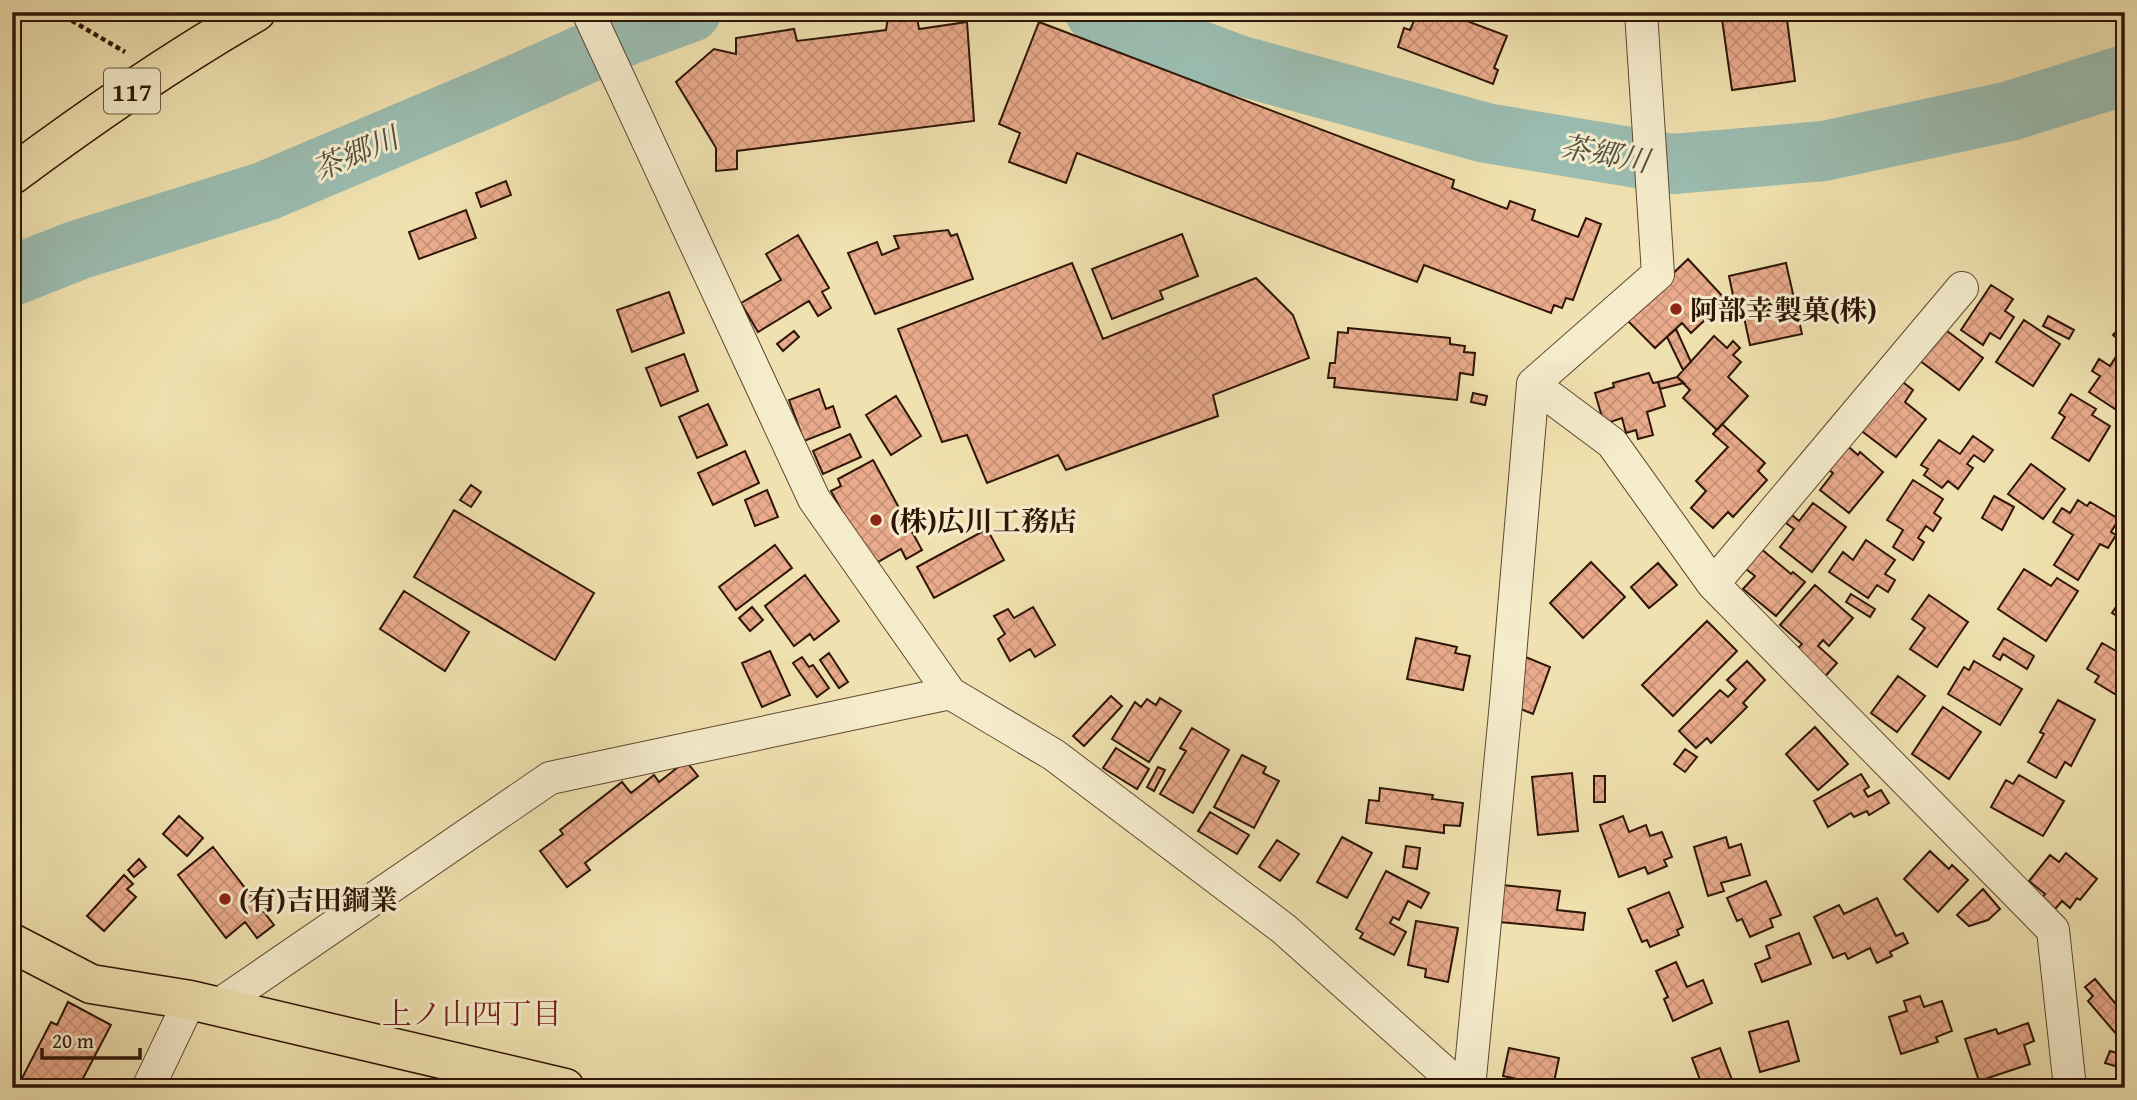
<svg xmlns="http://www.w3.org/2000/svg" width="2137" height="1100" viewBox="0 0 2137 1100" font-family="'Gentium Book Plus','Noto Serif JP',serif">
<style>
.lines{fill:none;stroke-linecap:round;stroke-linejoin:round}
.river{stroke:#9bbdb1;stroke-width:60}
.building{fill:url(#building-cross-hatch);stroke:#2f1507;stroke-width:2}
.minor-casing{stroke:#5f4831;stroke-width:34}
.major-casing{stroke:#2f1507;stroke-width:41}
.highway-casing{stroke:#2f1507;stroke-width:41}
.path{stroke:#2f1507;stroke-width:4.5;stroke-dasharray:5 3.5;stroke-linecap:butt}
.minor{stroke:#f5eccc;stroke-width:32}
.major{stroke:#f0e2b0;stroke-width:38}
.highway{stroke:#f0e2b0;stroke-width:38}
.poi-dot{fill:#8f2418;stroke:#f5eccc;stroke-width:2.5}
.labels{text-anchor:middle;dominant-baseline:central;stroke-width:6;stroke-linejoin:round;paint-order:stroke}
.shield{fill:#f5eccc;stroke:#6a5642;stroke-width:2}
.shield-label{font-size:26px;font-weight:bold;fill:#2f1507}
.poi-label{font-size:28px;font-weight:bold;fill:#2f1507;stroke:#f5eccc;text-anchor:start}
.water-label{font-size:30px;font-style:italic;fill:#555042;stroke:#f5eccc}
.neighbourhood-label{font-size:30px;fill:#7a1f14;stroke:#f5eccc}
</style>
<defs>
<pattern id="building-cross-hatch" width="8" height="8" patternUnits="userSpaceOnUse" patternTransform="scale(1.75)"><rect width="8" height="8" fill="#e9ab8c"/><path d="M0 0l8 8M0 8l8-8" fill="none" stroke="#c89277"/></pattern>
</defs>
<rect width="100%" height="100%" fill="#f0e2b0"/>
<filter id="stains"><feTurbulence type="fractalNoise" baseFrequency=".00286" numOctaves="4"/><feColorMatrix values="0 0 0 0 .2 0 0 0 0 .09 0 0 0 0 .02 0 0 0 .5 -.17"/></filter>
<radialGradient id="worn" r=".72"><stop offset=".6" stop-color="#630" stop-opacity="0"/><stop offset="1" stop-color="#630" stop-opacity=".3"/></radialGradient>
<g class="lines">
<path class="river" d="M1095,12L1238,65L1486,133L1673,164L1824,151L2010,111L2125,75
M12,276L78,250L266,191L493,95L628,35L691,12"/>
</g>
<path class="building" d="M1418,12H1443L1507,36L1494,68L1498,70L1493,84L1398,47L1404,28L1410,30Z
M1721,12H1786L1795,81L1732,90Z
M888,17H917L919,29L967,22L974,121L737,151V169L716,171V148L676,82L714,49L736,54V38L794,29L797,41L886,30Z
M1039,22L1454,180L1452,188L1507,209L1510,201L1535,210L1532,220L1578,237L1586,218L1601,224L1573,300L1566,298L1562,308L1554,305L1551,313L1424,265L1417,282L1077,153L1066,183L1009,162L1020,133L999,124Z
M506,181L511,195L481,207L476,193Z
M466,210L476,238L419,259L409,232Z
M948,230L951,236L957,234L973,279L875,314L848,253L877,242L882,255L899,248L894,236Z
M1182,234L1198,276L1160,291L1163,299L1112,319L1092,269Z
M798,235L829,288L822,292L831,308L818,316L809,301L758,332L741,303L781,280L766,254Z
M1688,259L1726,300L1691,333L1682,323L1655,348L1626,319Z
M1072,263L1103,339L1256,278L1293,315L1309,358L1213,395L1218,416L1066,470L1058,455L987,483L967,435L942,442L898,329Z
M1786,263L1802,334L1750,345L1742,308L1736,310L1729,276Z
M1991,285L2013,299L2005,311L2014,317L2000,339L1990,333L1983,345L1961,330Z
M669,292L684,333L632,352L617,310Z
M2048,316L2074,330L2069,339L2043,326Z
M2024,320L2060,344L2033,386L1996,362Z
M2125,322V345L2113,335Z
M1348,328L1450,338V344L1465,346L1464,352L1475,353L1473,375L1460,373L1457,400L1334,387L1335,378H1328L1330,363H1335L1338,332L1348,333Z
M1943,328L1983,358L1959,390L1919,360Z
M1676,329L1691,362L1683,370L1667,337Z
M794,331L799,337L783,351L777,344Z
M1714,336L1727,348L1733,341L1740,348L1733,355L1741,362L1728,377L1748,396L1717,430L1683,398L1690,390L1677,377Z
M2119,352L2125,356V401L2118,411L2089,392L2100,376L2092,371L2099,359L2110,366Z
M684,354L698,391L661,406L646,368Z
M1649,373L1653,383L1658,382L1665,406L1647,412L1653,435L1638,439L1636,430L1626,433L1622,418L1604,424L1595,393L1614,387L1613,383Z
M1895,376L1913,390L1905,402L1926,419L1896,457L1859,429Z
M1677,377L1684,383L1660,389L1658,382Z
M819,389L826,409L833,406L840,427L804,441L789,400Z
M1473,393L1487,396L1485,405L1471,402Z
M2071,394L2096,409L2092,415L2110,426L2089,461L2052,438L2065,417L2059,413Z
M896,396L921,436L891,455L866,415Z
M708,404L727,445L697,458L679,417Z
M1722,424L1765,463L1758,471L1767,480L1733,517L1728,512L1713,528L1691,508L1706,491L1696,481L1728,447L1713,434Z
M850,434L861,457L823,474L813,451Z
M1973,436L1993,450L1984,462L1974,455L1967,464L1973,468L1958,489L1948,481L1942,488L1924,475L1928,469L1921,465L1939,440L1960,454Z
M1842,441L1858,455L1860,452L1883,472L1849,513L1820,490L1833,473L1822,465Z
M745,451L759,483L713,505L698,473Z
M873,460L922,550L906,559L901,549L871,566L831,491L841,486L838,479Z
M2031,464L2065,489L2043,519L2008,494Z
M1913,480L1943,499L1934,513L1941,518L1933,531L1926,526L1918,538L1924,542L1913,560L1893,547L1903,530L1887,520Z
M471,485L481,492L471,507L460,500Z
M767,490L778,517L755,526L745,500Z
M1994,496L2014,507L2002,530L1982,518Z
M2078,500L2087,506L2090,502L2119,519L2111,532L2116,535L2108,548L2100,544L2078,580L2054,565L2073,535L2053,522L2062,508L2070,513Z
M1813,503L1846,527L1812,572L1780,547L1794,529L1786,523L1792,515L1799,521Z
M454,510L594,593L555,660L414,577Z
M987,529L1004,560L934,598L917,567Z
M1866,540L1895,560L1885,574L1895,580L1888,592L1877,585L1868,598L1829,572L1843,552L1853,560Z
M1753,542L1791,574L1793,572L1805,582L1776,616L1743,589L1755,576L1737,562Z
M775,545L792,568L736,610L719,587Z
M1591,562L1625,597L1583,638L1550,603Z
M1658,563L1677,585L1649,608L1631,587Z
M2024,569L2051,586L2057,578L2078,591L2046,641L1998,609Z
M805,575L839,621L814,640L810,634L794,646L765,606Z
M1815,585L1853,618L1829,646L1823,640L1818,646L1837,663L1821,681L1792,655L1802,644L1780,625Z
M404,591L469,632L445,671L380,629Z
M2125,593V621L2112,613Z
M1851,594L1875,609L1870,617L1846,602Z
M1929,595L1968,622L1937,667L1910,649L1925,628L1912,619Z
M752,607L763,620L750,631L739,618Z
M1033,607L1055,645L1035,657L1030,649L1010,661L998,639L1005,634L994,616L1008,609L1014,618Z
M1707,621L1737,651L1673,716L1642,685Z
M1416,638L1457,647L1455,653L1470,656L1463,690L1407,679Z
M2004,638L2034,656L2027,669L2003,654L2000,660L1993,656Z
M2102,643L2125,656L2123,699L2095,682L2099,676L2087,669Z
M770,651L790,695L762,707L742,663Z
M829,653L848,682L839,688L820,660Z
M1523,656L1550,667L1533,714L1506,703Z
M802,657L809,667L813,665L829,688L817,697L793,663Z
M1747,661L1765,680L1743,703L1747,707L1711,743L1707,738L1696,748L1679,731L1720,690L1728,697L1736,689L1727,680Z
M1974,661L2022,689L2000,725L1948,694L1964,667L1969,670Z
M1898,676L1925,696L1897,732L1871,713Z
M1111,696L1122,706L1084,746L1073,736Z
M1160,698L1181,711L1149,762L1112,739L1135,702L1141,707L1147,699L1156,705Z
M2058,700L2095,720L2071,766L2065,762L2056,778L2028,762L2044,734L2040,732Z
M1943,707L1981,732L1949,779L1912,754Z
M1815,727L1848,764L1818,790L1786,754Z
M1192,728L1229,750L1193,813L1160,794L1186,751L1180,748Z
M1116,748L1149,769L1137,789L1103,768Z
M1685,749L1697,757L1685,772L1674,764Z
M1242,755L1266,767L1263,773L1279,781L1254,828L1214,807Z
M686,761L698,776L585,863L590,870L567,887L540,851L563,834L560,830L622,782L631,793L654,775L659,782Z
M1158,767L1165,770L1154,791L1147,787Z
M1572,773L1578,831L1538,835L1532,777Z
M1861,774L1869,787L1864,790L1868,797L1881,790L1889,803L1869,815L1867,811L1854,817L1851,813L1828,827L1814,801Z
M2019,775L2064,801L2043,836L1991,807L2006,780L2013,784Z
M1594,776H1605V802H1594Z
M1380,788L1433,795L1432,799L1463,803L1460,826L1444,825V833L1366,823L1369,800L1379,801Z
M1210,812L1249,835L1237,854L1198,831Z
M179,816L203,838L187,856L163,834Z
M1623,816L1629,832L1646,825L1650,836L1662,832L1672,857L1664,860L1667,866L1648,874L1645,867L1619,877L1600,825Z
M1342,837L1372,853L1347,898L1317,882Z
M1726,837L1729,848L1741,844L1750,875L1721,883L1724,891L1708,896L1694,847Z
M1277,840L1299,854L1280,881L1259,867Z
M1406,846L1420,848L1417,869L1403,867Z
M213,847L274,925L257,938L245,922L226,938L178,875Z
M1930,851L1949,869L1952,865L1968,880L1938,912L1904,879Z
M2066,853L2097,879L2080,900L2077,898L2070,908L2062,901L2055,909L2042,898L2045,894L2029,881L2050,855L2059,862Z
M139,859L146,867L134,877L128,870Z
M1386,871L1429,893L1421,908L1408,901L1399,920L1393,917L1390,923L1406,932L1394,955L1360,938L1363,933L1356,929Z
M124,875L133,884L127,889L136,897L104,931L87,916Z
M1766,881L1781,915L1770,919L1773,927L1750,937L1742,919L1737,921L1727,898Z
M1493,884L1560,891L1557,910L1585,913L1583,930L1489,921Z
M1983,889L2000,909L1988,920L1969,926L1957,915Z
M1669,892L1683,927L1677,930L1679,935L1650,947L1647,940L1642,942L1628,909Z
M1877,898L1896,936L1903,933L1908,943L1890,952L1892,956L1877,963L1870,948L1848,959L1845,953L1833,958L1814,917L1839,905L1844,914Z
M1416,921L1458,928L1448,982L1425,977L1426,969L1408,965Z
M1799,933L1811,964L1762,982L1755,964L1770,958L1766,946Z
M1676,962L1687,987L1703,980L1712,1003L1673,1021L1664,999L1668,997L1656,971Z
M2095,979L2125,1015L2123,1042L2088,1001L2093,996L2085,987Z
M1920,996L1924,1007L1942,1001L1952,1031L1936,1037L1938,1042L1901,1054L1889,1017L1907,1011L1904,1001Z
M68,1002L111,1025L78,1088H12V1083L18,1086L51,1022L57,1025Z
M1788,1021L1799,1061L1760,1072L1749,1032Z
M2028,1023L2034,1041L2024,1045L2030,1064L1979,1081L1965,1039L1996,1029L1998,1034Z
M1509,1048L1559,1058L1553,1087L1503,1076Z
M1720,1048L1735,1088H1703L1692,1058Z
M2110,1051L2125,1055V1069L2105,1063Z"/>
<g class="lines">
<g class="minor-casing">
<path id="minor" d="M588,12L814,499L950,693L1054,755L1284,929L1462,1088
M1533,384L1612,443L1713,584L2053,930L2070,1088
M1713,584L1962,288
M217,1006L550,778L950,693
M148,1088L190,1000
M1469,1088L1506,703L1533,384L1658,274L1641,12"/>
</g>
<g class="major-casing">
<path id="major" d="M12,943L91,984L190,1000L565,1088"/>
</g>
<g class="highway-casing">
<path id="highway" d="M12,175C90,117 171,61 256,12"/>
</g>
<path class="path" d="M57,12L125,52"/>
<use href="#minor" class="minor"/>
<use href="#major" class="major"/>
<use href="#highway" class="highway"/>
</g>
<g class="poi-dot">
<circle cx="1676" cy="309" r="7"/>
<circle cx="876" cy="520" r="7"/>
<circle cx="225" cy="899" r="7"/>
</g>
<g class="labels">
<rect class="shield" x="104" y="68.5" width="56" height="45" rx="5"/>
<g class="shield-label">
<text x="132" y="91">117</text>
</g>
<g class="poi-label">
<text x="1690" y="309">阿部幸製菓(株)</text>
<text x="890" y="520">(株)広川工務店</text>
<text x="239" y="899">(有)吉田鋼業</text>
</g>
<g class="water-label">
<text transform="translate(355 153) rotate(-23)">茶郷川</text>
<text transform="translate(1605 153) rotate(10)">茶郷川</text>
</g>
<g class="neighbourhood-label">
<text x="472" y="1013">上ノ山四丁目</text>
</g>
</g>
<rect width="2137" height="1100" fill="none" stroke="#f0e2b0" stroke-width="42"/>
<rect x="14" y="14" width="2109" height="1072" fill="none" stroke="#2f1507" stroke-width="3.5"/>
<rect x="21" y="21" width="2095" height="1058" fill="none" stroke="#2f1507" stroke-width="2"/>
<path d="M42 1048v10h98v-10" fill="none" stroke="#2f1507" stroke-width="3.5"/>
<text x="52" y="1048" font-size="21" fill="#2f1507" stroke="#f5eccc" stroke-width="5" paint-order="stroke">20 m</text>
<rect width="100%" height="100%" filter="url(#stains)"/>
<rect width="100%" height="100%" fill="url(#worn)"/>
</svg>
